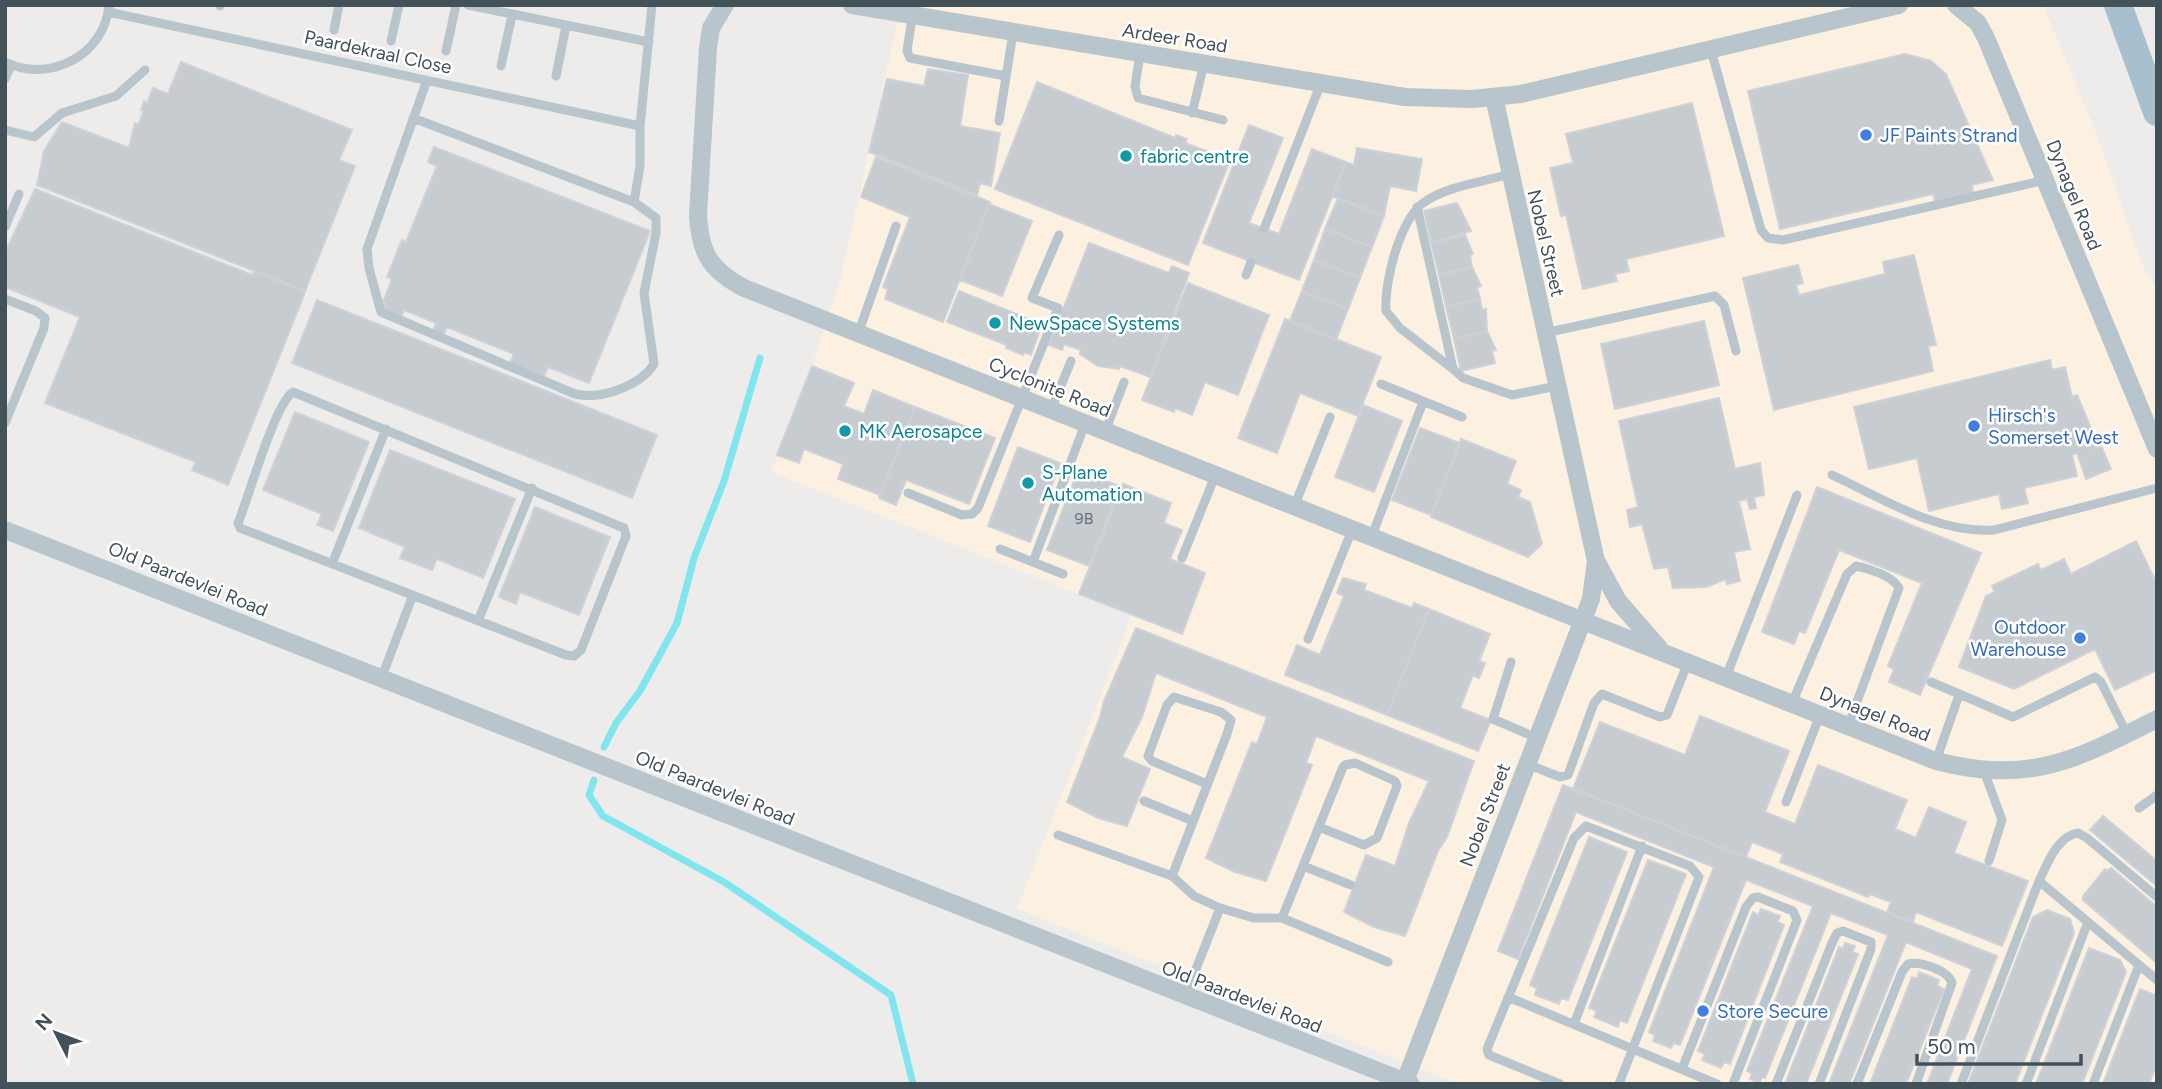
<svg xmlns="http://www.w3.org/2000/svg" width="2162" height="1089" viewBox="0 0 2162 1089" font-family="Figtree,sans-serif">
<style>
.commercial{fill:#fcf1e1}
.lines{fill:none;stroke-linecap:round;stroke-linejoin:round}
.stream{stroke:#7fe6f0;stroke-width:7}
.building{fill:#c7ccd1;stroke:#ced2d8;stroke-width:2}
.service{stroke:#b8c5cc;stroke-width:9}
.minor{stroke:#b8c5cc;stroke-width:18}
.primary{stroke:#a8bfcd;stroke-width:28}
.shop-dot{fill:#3f7fe0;stroke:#fff;stroke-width:2.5}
.culture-dot{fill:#0f9aa8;stroke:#fff;stroke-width:2.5}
.labels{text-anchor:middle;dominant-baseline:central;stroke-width:5;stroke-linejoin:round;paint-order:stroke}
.number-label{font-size:16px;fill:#647077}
.street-label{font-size:19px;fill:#435159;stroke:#fff}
.shop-label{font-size:19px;fill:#366cbe;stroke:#fff;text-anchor:start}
.culture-label{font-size:19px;fill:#0d838f;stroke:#fff;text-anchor:start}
</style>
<rect width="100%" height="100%" fill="#eeebeb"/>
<path class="commercial" d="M901,5H2043L2094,127L2143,266L2157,290V1084H1459L1017,909L1132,615L771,472L812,366L840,281Z"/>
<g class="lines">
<path class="stream" d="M604,747L616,723L640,691L677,623L694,558L724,481L760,358
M594,780L589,795L603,816L724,882L891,995L913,1084"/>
</g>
<path class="building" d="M1905,54L1931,61L1946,74L1993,180L1972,185L1973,192L1935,201L1933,194L1780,229L1748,91Z
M181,62L352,130L339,160L355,166L305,291L37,185L44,151L62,122L129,148L135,123L138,125L144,111L141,110L144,101L147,103L153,88L168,94Z
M928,69L968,75L960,126L1000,133L991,186L980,183L977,195L869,152L887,79L924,86Z
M1037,82L1175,138L1176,135L1187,139L1185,143L1230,160L1188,265L995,189Z
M1692,103L1724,236L1626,259L1629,271L1615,274L1617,281L1583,289L1566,215L1561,216L1550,168L1573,163L1566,134Z
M1249,125L1283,138L1249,223L1279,234L1312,149L1346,162L1299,280L1203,243Z
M434,147L650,231L589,383L548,367L544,376L510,363L514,354L447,327L443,336L433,331L436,323L404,310L401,317L383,310L386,303L383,302L392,279L387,277L402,240L406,242L437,166L428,162Z
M1357,148L1422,159L1416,191L1390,186L1384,216L1332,196L1346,162L1354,165Z
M876,157L990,202L943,322L885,299L888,289L883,287L910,217L861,197Z
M35,189L252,275L254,271L305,292L228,485L192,470L196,462L45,403L80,317L5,287V253Z
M1338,198L1384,216L1372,247L1325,229Z
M1457,203L1471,231L1431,243L1424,211Z
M989,204L1032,221L1002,296L960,280Z
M1325,229L1372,247L1360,278L1314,260Z
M1465,235L1473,254L1470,255L1472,267L1439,275L1431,243Z
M1089,243L1169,273L1172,266L1189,273L1150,377L1120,366L1119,369L1098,366L1080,354L1081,350L1064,344L1062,350L1049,345Z
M1914,255L1936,345L1928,346L1933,371L1774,410L1743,278L1798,265L1803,283L1796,285L1799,295L1885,274L1883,262Z
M1314,260L1360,278L1348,309L1302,291Z
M1472,267L1481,286L1477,287L1480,299L1446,307L1439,275Z
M1188,283L1269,315L1238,395L1205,382L1192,415L1175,408L1174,412L1142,400Z
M959,291L1042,324L1031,355L1024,352L1023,355L1006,348L1007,345L947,322Z
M1302,291L1348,309L1336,340L1290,321Z
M1480,299L1482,310L1486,309L1487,331L1454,339L1446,307Z
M317,300L657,435L632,498L292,363Z
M1285,319L1381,357L1358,416L1300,393L1277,453L1238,438Z
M1704,321L1719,385L1615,409L1601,344Z
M1487,331L1496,350L1492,351L1495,363L1461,371L1454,339Z
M2050,360L2052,370L2065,367L2072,397L2077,395L2098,445L2092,449L2101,446L2111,469L2086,479L2077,453L2072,455L2077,476L2024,488L2028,503L2002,509L1999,494L1929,511L1917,458L1869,469L1854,407Z
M812,366L854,383L844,406L864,414L873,390L915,407L880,495L838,479L843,464L804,449L799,463L777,455Z
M1719,398L1735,469L1760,463L1764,495L1754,497L1756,508L1750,509L1747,499L1739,501L1750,549L1734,552L1740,581L1727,584L1726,579L1706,587L1673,588L1668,567L1654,569L1642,524L1630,527L1627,510L1638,507L1619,421Z
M1363,405L1402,421L1374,492L1335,477Z
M915,407L995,438L969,504L906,480L896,505L879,498Z
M295,412L369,442L333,531L317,525L322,514L263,490Z
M1420,428L1460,443L1431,515L1392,500Z
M1461,439L1516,461L1507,484L1521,490L1518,497L1530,502L1542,544L1528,557L1431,517Z
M1018,447L1060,463L1030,542L988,526Z
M390,450L515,499L483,578L437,559L432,570L400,558L405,547L359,528Z
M1078,471L1120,486L1089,566L1047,550Z
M1123,484L1171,503L1164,523L1182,530L1170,559L1205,573L1182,634L1079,594Z
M1817,487L1981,553L1920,695L1889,682L1894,669L1888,666L1922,583L1839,550L1805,633L1799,631L1794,644L1762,632Z
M535,507L610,537L579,615L520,592L516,604L499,597Z
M2136,541L2157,584V670L2115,690L2095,649L2014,689L1959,667L1986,596L1995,592L1992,586L2038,564L2041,570L2064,559L2071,574Z
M1343,578L1366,584L1364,590L1412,608L1414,603L1429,609L1387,715L1285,675L1297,645L1320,655L1344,596L1337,593Z
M1429,609L1490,634L1479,661L1485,663L1479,678L1473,675L1460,708L1491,720L1478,751L1387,715Z
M1136,628L1474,761L1447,837L1438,851L1405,936L1374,927L1344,912L1366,855L1395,866L1409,823L1429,781L1316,736L1306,763L1312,765L1266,881L1235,872L1206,858L1252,742L1257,744L1267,717L1156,673L1142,717L1122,757L1150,769L1127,826L1098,818L1067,802L1100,717L1104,701Z
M1700,716L1789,751L1765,812L1795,824L1818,765L1907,800L1895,829L1916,838L1929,807L1966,822L1954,853L2028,881L2002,946L1916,912L1913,922L1887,913L1891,902L1870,894L1868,897L1780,862L1783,854L1752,842L1746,857L1573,789L1600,722L1685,755Z
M1563,785L1997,956L1947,1084H1927L1972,969L1906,942L1849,1084H1829L1888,935L1831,913L1765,1078L1762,1077L1759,1083L1750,1079L1752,1073L1747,1071L1813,906L1746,880L1680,1045L1674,1043L1671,1048L1653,1041L1655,1035L1649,1032L1714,867L1576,812L1518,959L1498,951Z
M2103,816L2157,861V886L2090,830Z
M1589,837L1627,852L1568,1000L1561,998L1559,1004L1535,995L1537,988L1530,985Z
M1648,860L1686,874L1627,1023L1620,1020L1618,1027L1594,1017L1597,1011L1589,1008Z
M2111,868L2157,907V963L2083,900V896L2105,869L2107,871Z
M1761,909L1780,916L1777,922L1784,925L1730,1064L1724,1062L1721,1068L1702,1060L1705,1054L1698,1051L1753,912L1758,915Z
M2047,910L2070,919L2074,933L2015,1084H1968L2033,917Z
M1845,943L1855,946L1852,952L1858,954L1806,1084H1785L1839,947L1843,949Z
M2089,948L2120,960L2126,972L2082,1084H2036Z
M1919,972L1939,980L1937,986L1944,989L1906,1084H1870L1912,977L1917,979Z
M2140,989L2157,996V1063L2149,1084H2103Z"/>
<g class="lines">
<path class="service" d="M468,5L649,42
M914,5L907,51L910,58L1006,76
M220,6V5
M108,12L640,126
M334,30L339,5
M391,41L399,5
M1711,50L1761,230L1768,238L1783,240L2045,180
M446,51L456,5
M1140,54L1135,86L1138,98L1223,120
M5,62C49,84 105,55 109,5
M501,66L512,15
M556,76L566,26
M5,79L11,65
M1192,113L1204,64
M413,118L634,202L656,218V233L644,293L654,364C640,386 601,400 575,394L381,312L369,268L367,249L427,80
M999,121L1013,33
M5,130L34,137L62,113L116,96L145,70
M634,202L640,166V126L652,5
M1417,207L1453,369L1463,378L1512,395L1557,386
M5,227L19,194
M1264,229L1321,83
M1246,275L1251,262
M5,299L36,311L45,318L44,328L5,423
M1545,333L1715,296L1724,305L1736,351
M858,334L896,226
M1453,369L1400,328L1386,311C1384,282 1400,217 1426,201C1448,186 1484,182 1509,174
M1381,384L1462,417
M293,392L624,528L626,536L581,650L574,656L566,655L240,528L238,523C249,497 274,405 293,392Z
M1051,410L1071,361
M1105,432L1124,382
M1832,475C1882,498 1937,534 1994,530L2157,488
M908,493L962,515L972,514L978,508L1058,308L1032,298L1059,235
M1294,507L1330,417
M1371,538L1423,402
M1000,549L1063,574
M1182,558L1215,476
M1033,562L1085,424
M332,564L386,429
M478,621L532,488
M1308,639L1352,530
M1511,662L1493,719L1537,738
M1726,677L1797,495
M381,679L413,595
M1931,682L2013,717L2095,677L2101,682L2127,734
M1792,703L1847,574L1856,566C1868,568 1893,576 1899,588L1848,726
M1936,761L1959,695
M1527,764L1560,777L1568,775L1594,703L1602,694L1660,717L1667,715L1688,662
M1984,771L2002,820L1989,861
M1144,801L1193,821
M1786,802L1820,715
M2139,808L2157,795
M1058,835L1172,876L1194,896L1220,908L1254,918H1282L1388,962
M1303,866L1351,885
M1172,876L1227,734L1231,720L1221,712L1174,697L1167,705L1148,756L1152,761L1207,784
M2039,881L2157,980
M1282,918L1343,767L1345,765L1355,763L1395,781L1397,786L1377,838L1364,845L1319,827
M1185,997L1220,908
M1508,997L1717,1084
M1574,1024L1642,846
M1682,1069L1746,907L1753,898L1758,897L1793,911L1797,920L1733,1084
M1560,1084L1489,1055L1487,1049L1574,838L1586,826L1690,866L1699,877L1619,1084
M1776,1084L1832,943L1837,933L1843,931L1871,942V949L1819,1084
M1857,1084L1902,972L1908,964C1920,961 1948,970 1952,983L1916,1084
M1961,1084L2039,881C2047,865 2057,836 2078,833L2087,838L2157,897
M2026,1084L2088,922
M2093,1084L2139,965"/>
<path class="minor" d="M725,5L711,28L708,48L698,215C700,253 710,270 744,288L1936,761C2029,785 2076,760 2157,719
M852,5L1405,97L1472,99L1521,94L1899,5
M1956,5L1978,23L1986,38L2157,449
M5,530L1411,1084
M1598,564L1618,601L1659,648
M1405,1081L1591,599L1596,561L1494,97"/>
<path class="primary" d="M2118,5L2157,112"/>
</g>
<g class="shop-dot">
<circle cx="1866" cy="135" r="7"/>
<circle cx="1974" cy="426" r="7"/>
<circle cx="2080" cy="638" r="7"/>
<circle cx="1703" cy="1011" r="7"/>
</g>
<g class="culture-dot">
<circle cx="1126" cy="156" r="7"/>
<circle cx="995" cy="323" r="7"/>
<circle cx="845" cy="431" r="7"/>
<circle cx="1028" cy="483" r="7"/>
</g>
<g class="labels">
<g class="number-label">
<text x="1084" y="518">9B</text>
</g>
<g class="street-label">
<text transform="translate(1175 38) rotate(9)">Ardeer Road</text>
<text transform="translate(378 52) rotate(12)">Paardekraal Close</text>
<text transform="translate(2074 195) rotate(68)">Dynagel Road</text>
<text transform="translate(1546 243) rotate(77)">Nobel Street</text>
<text transform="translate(1050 387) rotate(22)">Cyclonite Road</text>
<text transform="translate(188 579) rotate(22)">Old Paardevlei Road</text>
<text transform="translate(1875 714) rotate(22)">Dynagel Road</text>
<text transform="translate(715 788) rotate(22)">Old Paardevlei Road</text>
<text transform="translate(1485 815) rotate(-69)">Nobel Street</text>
<text transform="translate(1242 997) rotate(21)">Old Paardevlei Road</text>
</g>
<g class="shop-label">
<text x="1880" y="135">JF Paints Strand</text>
<text x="1988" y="415">Hirsch's<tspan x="1988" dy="22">Somerset West</tspan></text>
<text x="2066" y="627" text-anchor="end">Outdoor<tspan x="2066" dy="22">Warehouse</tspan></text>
<text x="1717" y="1011">Store Secure</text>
</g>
<g class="culture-label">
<text x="1140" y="156">fabric centre</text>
<text x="1009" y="323">NewSpace Systems</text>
<text x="859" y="431">MK Aerosapce</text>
<text x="1042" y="472">S-Plane<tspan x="1042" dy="22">Automation</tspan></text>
</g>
</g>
<rect width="2162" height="1089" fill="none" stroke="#435159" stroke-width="14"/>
<g transform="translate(56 1033) rotate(312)" stroke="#ffffff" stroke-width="5" paint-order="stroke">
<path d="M0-5L12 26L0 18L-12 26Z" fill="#435159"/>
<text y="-10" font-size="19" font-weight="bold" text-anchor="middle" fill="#435159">N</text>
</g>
<path d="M1917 1054v10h164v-10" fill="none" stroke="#435159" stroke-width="3.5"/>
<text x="1927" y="1054" font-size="21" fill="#435159" stroke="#ffffff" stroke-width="5" paint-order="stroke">50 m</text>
</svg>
